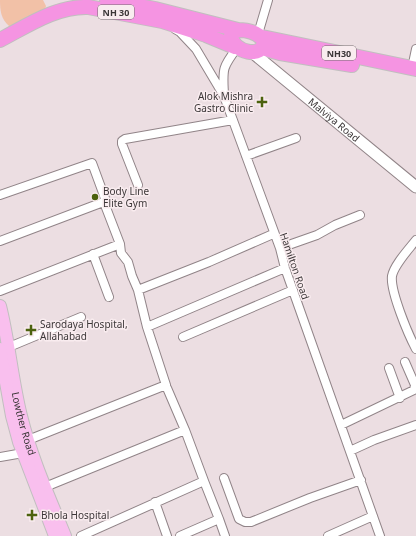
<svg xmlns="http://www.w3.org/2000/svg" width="416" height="536" viewBox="0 0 416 536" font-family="'Noto Sans',sans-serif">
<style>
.green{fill:#f2c1a7}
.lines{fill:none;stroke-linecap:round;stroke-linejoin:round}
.street-casing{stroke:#918488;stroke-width:10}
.secondary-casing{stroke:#918488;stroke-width:13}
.primary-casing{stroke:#c1bfbf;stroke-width:14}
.highway-casing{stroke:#c1bfbf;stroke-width:16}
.street{stroke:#fff;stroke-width:8}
.secondary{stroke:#fff;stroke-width:11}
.primary{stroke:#f9bfee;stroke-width:12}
.highway{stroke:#f594e2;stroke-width:14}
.poi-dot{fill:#4c620e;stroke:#f9ecef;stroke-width:1.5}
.labels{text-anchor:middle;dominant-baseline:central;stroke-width:3;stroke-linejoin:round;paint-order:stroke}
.shield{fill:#f9ecef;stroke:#756d6f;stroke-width:1}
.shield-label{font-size:9px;font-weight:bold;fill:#3c3738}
.poi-label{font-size:10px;fill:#3c3738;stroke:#f9ecef;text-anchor:start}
.street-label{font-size:10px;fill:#3c3738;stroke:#f9ecef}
</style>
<rect width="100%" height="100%" fill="#ecdee2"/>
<path class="green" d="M0,0H43L46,6L44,12L23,24L9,26C1,19 0,11 0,0Z"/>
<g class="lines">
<g class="street-casing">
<path id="street" d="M175,29L180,32L196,49L224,96L280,248L285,268L380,536
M258,34L268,0
M412,68L416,49
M224,95C223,70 221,69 237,48
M246,156L296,138
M138,185L122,144V141L125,139L233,120
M0,195L92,163L106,201L105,205L120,244L121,253L128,262L132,276L138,290L147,327L166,385L28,440
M416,240C409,249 394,265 392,276C390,291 408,334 416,349
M0,241L106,201
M280,248L317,235L335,225L360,215
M93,254L109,297
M138,290L209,262L273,234
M0,291L120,244
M147,327L285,268
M183,337L293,290
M9,347L81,317
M389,368L400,398
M341,425L414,390L415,385L405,362
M350,451L374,440L416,425
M0,457L23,453
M224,478L239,519L245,522H251L310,498L361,480
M45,487L185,430L167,388
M155,502L167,536
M219,519L225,536
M81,536L204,481L185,430
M180,536L219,519L204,481
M328,536L373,516"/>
</g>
<g class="secondary-casing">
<g id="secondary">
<path id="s1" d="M253,53L416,187"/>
</g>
</g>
<g class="primary-casing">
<g id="primary">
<path id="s2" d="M0,306C9,342 12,380 21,416C31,457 49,497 65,536"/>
<path d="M0,349L12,416L19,442L55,536"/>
</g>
</g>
<g class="highway-casing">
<path id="highway" d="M107,0L155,9L238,30
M238,30C248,30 258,32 264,41C264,60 232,52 231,36L234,32Z
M262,37L416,69
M0,40C27,26 56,6 88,7L162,21L206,35L235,47
M262,48L280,53L352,65"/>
</g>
<use href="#street" class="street"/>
<use href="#secondary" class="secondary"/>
<use href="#primary" class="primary"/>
<use href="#highway" class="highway"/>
</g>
<g class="poi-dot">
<path d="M260 96h4v4h4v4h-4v4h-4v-4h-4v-4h4z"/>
<circle cx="95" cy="197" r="4"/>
<path d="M29 324h4v4h4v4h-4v4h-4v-4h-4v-4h4z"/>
<path d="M30 509h4v4h4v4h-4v4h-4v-4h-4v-4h4z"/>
</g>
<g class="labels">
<g class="shield">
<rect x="98" y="5" width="36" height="14" rx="3"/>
<rect x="322" y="46" width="34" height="14" rx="3"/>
</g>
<g class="shield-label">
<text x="116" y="12">NH 30</text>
<text x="339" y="53">NH30</text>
</g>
<g class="poi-label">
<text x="253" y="96" text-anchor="end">Alok Mishra<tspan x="253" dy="12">Gastro Clinic</tspan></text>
<text x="103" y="191">Body Line<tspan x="103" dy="12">Elite Gym</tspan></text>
<text x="40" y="324">Sarodaya Hospital,<tspan x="40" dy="12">Allahabad</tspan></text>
<text x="41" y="515">Bhola Hospital</text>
</g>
<g class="street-label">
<text stroke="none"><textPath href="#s1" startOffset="105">Malviya Road</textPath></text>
<text transform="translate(295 266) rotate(71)">Hamilton Road</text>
<text stroke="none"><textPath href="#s2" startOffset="120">Lowther Road</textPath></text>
</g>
</g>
</svg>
